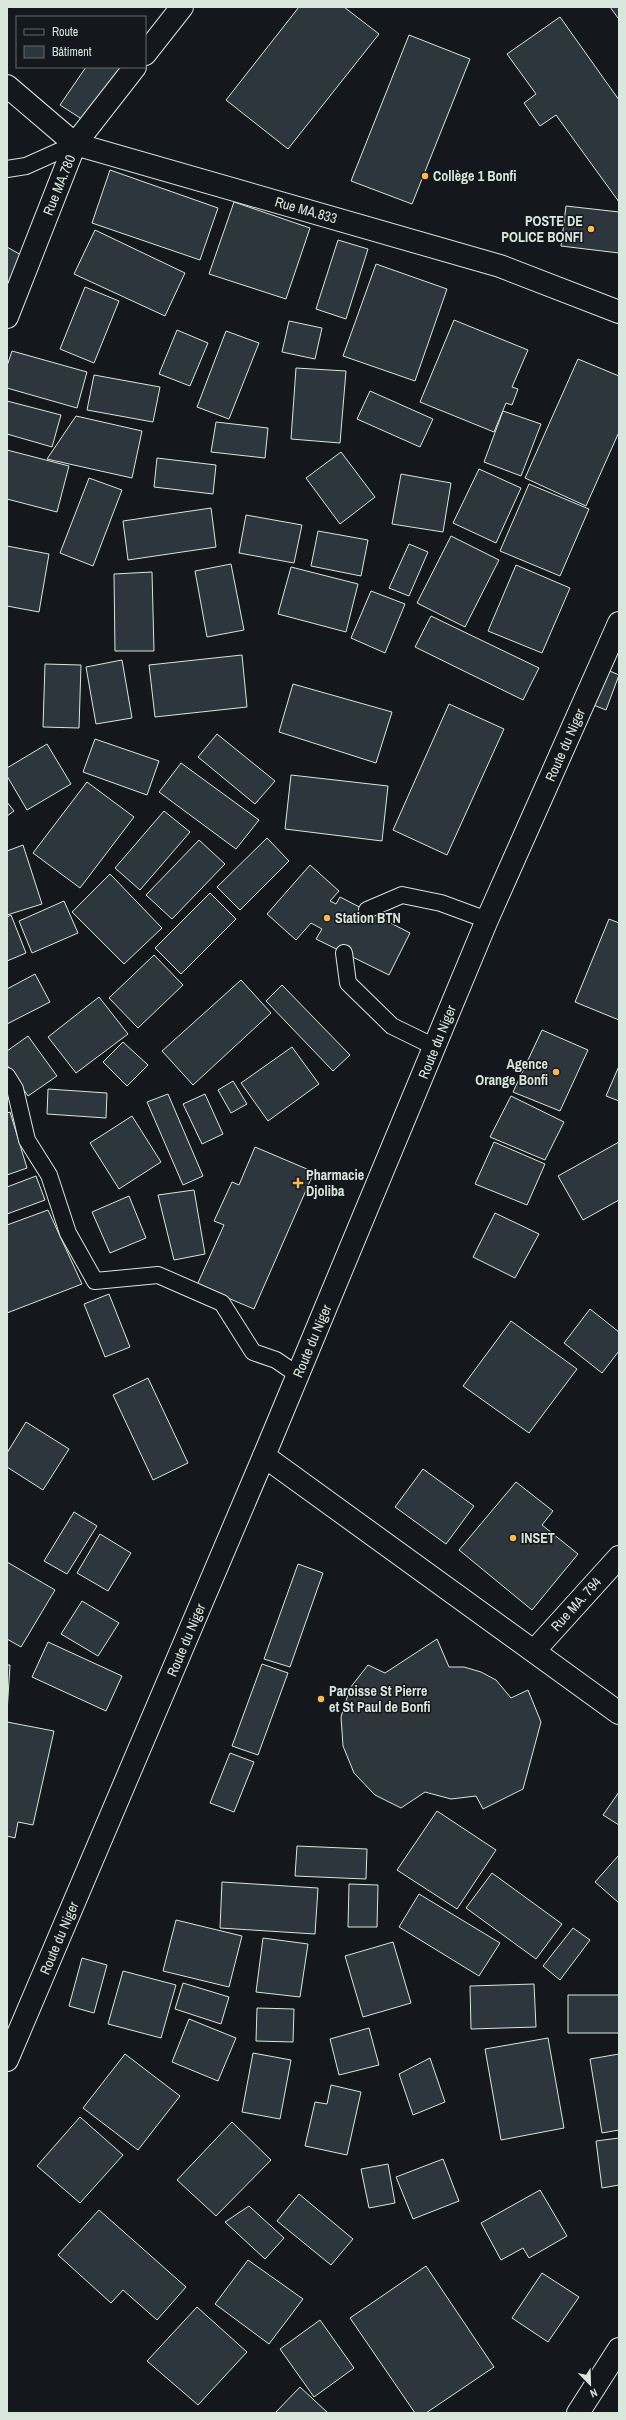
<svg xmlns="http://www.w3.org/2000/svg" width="626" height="2420" viewBox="0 0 626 2420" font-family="'Archivo Narrow',sans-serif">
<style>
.building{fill:#2c363c;stroke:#d8e6dc}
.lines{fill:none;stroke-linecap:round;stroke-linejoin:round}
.lane-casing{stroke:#d8e6dc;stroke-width:18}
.street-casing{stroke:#d8e6dc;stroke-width:24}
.primary-casing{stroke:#d8e6dc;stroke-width:24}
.highway-casing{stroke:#d8e6dc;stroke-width:24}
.lane{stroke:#14181c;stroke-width:16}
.street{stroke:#14181c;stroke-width:22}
.primary{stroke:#14181c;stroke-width:22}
.highway{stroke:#14181c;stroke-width:22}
.poi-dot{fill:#ffb74d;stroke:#14181c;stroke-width:1.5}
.labels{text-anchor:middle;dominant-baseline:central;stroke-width:3;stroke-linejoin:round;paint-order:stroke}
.poi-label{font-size:14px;font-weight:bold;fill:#d8e6dc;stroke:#14181c;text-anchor:start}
.street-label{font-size:14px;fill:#d8e6dc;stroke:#14181c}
</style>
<rect width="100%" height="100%" fill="#14181c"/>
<path class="building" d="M299,7H344L379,34L288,149L226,100Z
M610,7H619V18H618Z
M560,17L619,100V202L556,115L540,126L524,103L536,94L507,54Z
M409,35L470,59L412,204L351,181Z
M86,67H125L88,123L60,105Z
M110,170L218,208L200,260L92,223Z
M234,202L310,228L286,299L209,274Z
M566,206L619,212V253L561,246Z
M95,230L185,273L165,316L74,274Z
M338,240L368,249L346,319L316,309Z
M7,247L23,256L7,286Z
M376,264L447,289L415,381L343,356Z
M85,287L119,301L94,363L60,349Z
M454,320L528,350L512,387L518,389L512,405L506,403L494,432L420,402Z
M289,321L322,328L315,359L282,352Z
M177,330L208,343L190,386L159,374Z
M226,331L259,343L229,419L197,407Z
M12,351L87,372L77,408L7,388V366Z
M578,359L619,376V432L586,506L525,478Z
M296,368L346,371L340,443L291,439Z
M94,375L160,387L153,422L87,410Z
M370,391L433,419L420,447L357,419Z
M7,401L61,415L52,447L7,434Z
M503,411L541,424L521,476L484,462Z
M76,416L142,431L132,478L47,459Z
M216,422L268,428L265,458L211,452Z
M7,450L69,466L57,512L7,499Z
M341,452L375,497L340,524L306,478Z
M157,458L216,465L213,494L154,487Z
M479,469L521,488L496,543L453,523Z
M401,474L451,483L443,532L392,524Z
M89,478L122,490L93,566L60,553Z
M529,484L589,509L560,576L500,551Z
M211,508L216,547L128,560L123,521Z
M246,515L302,525L294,563L239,553Z
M318,531L368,540L361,576L311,566Z
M451,536L499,560L465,627L417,603Z
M409,544L428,552L409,596L389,588Z
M7,546L49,554L39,612L7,606Z
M231,564L244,630L207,637L195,571Z
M516,565L570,588L542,653L488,631Z
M291,567L358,584L346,632L278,614Z
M152,572L154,651H115L114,574Z
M371,591L405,604L385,653L351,638Z
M431,616L539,668L523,700L415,647Z
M242,655L247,707L155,717L149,665Z
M122,660L132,718L96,724L86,667Z
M45,664L81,665L79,728L43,727Z
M605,669L619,675L606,710L591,704Z
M293,684L392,712L376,763L279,732Z
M449,704L504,729L447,855L393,830Z
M217,734L275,781L255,804L198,757Z
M95,739L159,761L147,795L83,772Z
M47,744L71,784L27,810L7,776V768Z
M181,763L259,820L236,849L159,792Z
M291,775L388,786L382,841L285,829Z
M87,782L134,817L80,888L33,853Z
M7,802L14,811L7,816Z
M164,811L190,832L140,890L115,868Z
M267,838L289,861L240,910L217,887Z
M199,840L225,864L172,919L146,895Z
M23,845L42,904L7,915V851Z
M310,865L339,891L330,901L336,904L340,897L410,933L389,975L316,939L322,929L311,923L296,940L267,914Z
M110,874L162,928L124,964L72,912Z
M210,893L236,919L181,974L155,948Z
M64,901L78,933L32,953L19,921Z
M11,915L26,953L7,961V917Z
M609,919L619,923V1020L575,1002Z
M154,955L183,985L138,1028L109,998Z
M35,974L50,1002L7,1024V989Z
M241,980L271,1013L193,1085L162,1051Z
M282,985L350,1055L333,1071L266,1001Z
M99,997L128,1034L76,1073L48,1037Z
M542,1030L588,1050L560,1111L513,1092Z
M28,1036L57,1076L28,1096L7,1065V1051Z
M123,1042L148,1065L127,1086L103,1062Z
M292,1047L319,1084L268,1121L241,1083Z
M619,1066V1101L606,1096Z
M233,1081L247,1104L231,1113L218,1090Z
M48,1089L107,1093L106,1118L47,1114Z
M168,1094L203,1176L183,1185L147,1102Z
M205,1094L223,1134L202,1144L183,1104Z
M511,1096L564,1122L545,1160L490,1137Z
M10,1112L27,1168L7,1175V1113Z
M132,1116L161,1162L119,1189L90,1143Z
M494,1142L545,1164L527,1205L475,1184Z
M619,1142V1200L583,1220L558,1176Z
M255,1147L314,1172L254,1309L197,1285L224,1225L214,1221L232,1182L239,1185Z
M36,1176L45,1200L7,1214V1187Z
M194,1190L205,1254L174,1260L158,1195Z
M129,1196L146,1238L110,1253L92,1212Z
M48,1210L82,1284L7,1313V1225Z
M495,1213L539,1234L515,1278L473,1257Z
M109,1294L130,1347L105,1357L84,1304Z
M590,1309L619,1332V1351L602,1373L564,1343Z
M511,1321L577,1369L529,1433L463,1386Z
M148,1378L188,1463L153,1480L113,1395Z
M26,1422L69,1449L43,1490L7,1467V1453Z
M423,1469L474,1506L446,1544L395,1507Z
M516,1482L553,1511L542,1525L578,1554L532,1610L459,1550Z
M74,1512L97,1526L67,1574L44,1561Z
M100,1534L131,1553L108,1591L77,1573Z
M7,1562L55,1590L21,1647L7,1639Z
M298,1564L323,1573L290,1667L264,1659Z
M82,1601L119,1623L98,1656L61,1634Z
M437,1639L449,1667H464L481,1672L496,1680L511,1698L528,1690L541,1722L523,1789L483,1809L476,1796L451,1799L425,1792L401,1808L375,1795L354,1773L343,1746L341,1717L350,1688L368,1665L385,1673Z
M48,1642L122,1676L106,1711L32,1677Z
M262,1664L288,1673L258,1755L232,1746Z
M7,1665H10L7,1712Z
M7,1722L54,1731L33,1825L18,1822L15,1838L7,1836Z
M230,1753L254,1762L234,1812L210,1803Z
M619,1792V1825L603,1815Z
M437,1811L496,1850L457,1909L397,1870Z
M297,1846L367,1849L366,1879L295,1876Z
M619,1855V1903L595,1882Z
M492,1873L562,1924L536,1959L466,1908Z
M222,1882L318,1888L315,1934L220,1928Z
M349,1884L378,1885L377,1927H348Z
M419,1894L500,1943L479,1976L399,1927Z
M176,1920L242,1936L229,1987L163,1971Z
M573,1928L590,1940L560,1980L543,1966Z
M263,1938L308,1944L300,1997L256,1992Z
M393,1942L411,2003L363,2017L345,1956Z
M82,1958L107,1965L94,2013L69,2006Z
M123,1971L176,1985L161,2038L108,2024Z
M183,1983L229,1997L221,2024L175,2009Z
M534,1984L536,2027L471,2029L470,1986Z
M568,1995H619V2033H568Z
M257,2008L294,2009L293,2042L256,2041Z
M189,2019L236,2038L218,2081L172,2062Z
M369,2028L379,2065L339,2075L330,2039Z
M548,2038L564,2128L501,2140L485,2049Z
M253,2053L291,2060L280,2119L242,2112Z
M125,2054L180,2096L138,2150L83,2108Z
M619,2054V2130L602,2133L590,2059Z
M430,2058L445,2102L413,2115L399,2074Z
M331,2085L361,2092L347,2155L305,2146L315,2102L327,2104Z
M80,2117L123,2155L80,2203L37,2166Z
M232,2122L271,2160L216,2216L177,2180Z
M619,2138V2185L602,2188L596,2141Z
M443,2159L459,2201L413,2219L396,2177Z
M388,2164L395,2203L369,2208L361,2169Z
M540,2190L567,2236L529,2258L523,2248L501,2260L481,2223Z
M299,2194L353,2239L331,2265L277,2221Z
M249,2206L284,2238L265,2259L225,2222Z
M99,2210L186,2287L157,2320L123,2290L111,2303L58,2255Z
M248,2260L303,2299L269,2344L215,2304Z
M426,2266L494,2367L426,2413H415L350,2318Z
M542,2273L579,2297L548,2342L512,2318Z
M197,2307L247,2352L198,2405L147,2361Z
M320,2320L354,2368L314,2397L280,2349Z
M300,2387L328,2413H275Z"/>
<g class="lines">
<g class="lane-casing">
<path id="lane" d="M7,169L26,166L75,144
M367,910L402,895L441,903L487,920
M344,953L348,983L392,1026L435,1047
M7,1076L15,1089L27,1140L49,1175L68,1233L95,1281L158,1275L222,1303L253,1352L276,1360L298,1375"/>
</g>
<g class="street-casing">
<path id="street" d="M145,54L182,7
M7,86L75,144L500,266L619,312
M7,317L75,144L135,67
M264,1456L619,1713
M534,1651L619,1557"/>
</g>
<g class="primary-casing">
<path id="primary" d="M7,2060L264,1456L487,920L619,623"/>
</g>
<g class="highway-casing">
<path id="highway" d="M578,2413L619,2349"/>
</g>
<use href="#lane" class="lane"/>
<use href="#street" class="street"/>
<use href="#primary" class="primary"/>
<use href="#highway" class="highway"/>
</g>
<g class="poi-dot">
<circle cx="425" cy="176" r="4"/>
<circle cx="591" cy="229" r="4"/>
<circle cx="327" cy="918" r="4"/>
<circle cx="556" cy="1072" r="4"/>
<path d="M296 1177h4v4h4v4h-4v4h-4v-4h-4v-4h4z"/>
<circle cx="513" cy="1538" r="4"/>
<circle cx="321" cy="1699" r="4"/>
</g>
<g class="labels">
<g class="poi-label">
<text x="433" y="176">Collège 1 Bonfi</text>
<text x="583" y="221" text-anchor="end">POSTE DE<tspan x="583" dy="16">POLICE BONFI</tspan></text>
<text x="335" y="918">Station BTN</text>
<text x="548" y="1064" text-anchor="end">Agence<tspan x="548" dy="16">Orange Bonfi</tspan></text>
<text x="306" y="1175">Pharmacie<tspan x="306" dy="16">Djoliba</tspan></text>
<text x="521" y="1538">INSET</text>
<text x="329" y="1691">Paroisse St Pierre<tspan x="329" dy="16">et St Paul de Bonfi</tspan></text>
</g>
<g class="street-label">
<text transform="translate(59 185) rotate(-68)">Rue MA.780</text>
<text transform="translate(306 210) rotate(16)">Rue MA.833</text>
<text transform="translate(565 745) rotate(-66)">Route du Niger</text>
<text transform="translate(437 1042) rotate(-68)">Route du Niger</text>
<text transform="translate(312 1341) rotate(-67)">Route du Niger</text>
<text transform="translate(576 1604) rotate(-48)">Rue MA. 794</text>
<text transform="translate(186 1640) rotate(-67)">Route du Niger</text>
<text transform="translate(59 1938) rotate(-67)">Route du Niger</text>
</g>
</g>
<rect width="626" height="2420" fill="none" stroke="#d8e6dc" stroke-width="16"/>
<rect x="16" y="16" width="130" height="52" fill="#14181c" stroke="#626a69"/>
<rect x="24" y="29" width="20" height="6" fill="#14181c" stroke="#626a69"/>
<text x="52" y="36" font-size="12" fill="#d8e6dc">Route</text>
<rect x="24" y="46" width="20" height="12" fill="#2c363c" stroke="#626a69"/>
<text x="52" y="56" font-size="12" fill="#d8e6dc">Bâtiment</text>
<g transform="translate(590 2384) rotate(157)" stroke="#14181c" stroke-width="3" paint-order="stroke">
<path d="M0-3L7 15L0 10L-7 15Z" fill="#d8e6dc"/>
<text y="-6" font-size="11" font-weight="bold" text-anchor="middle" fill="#d8e6dc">N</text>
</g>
</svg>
